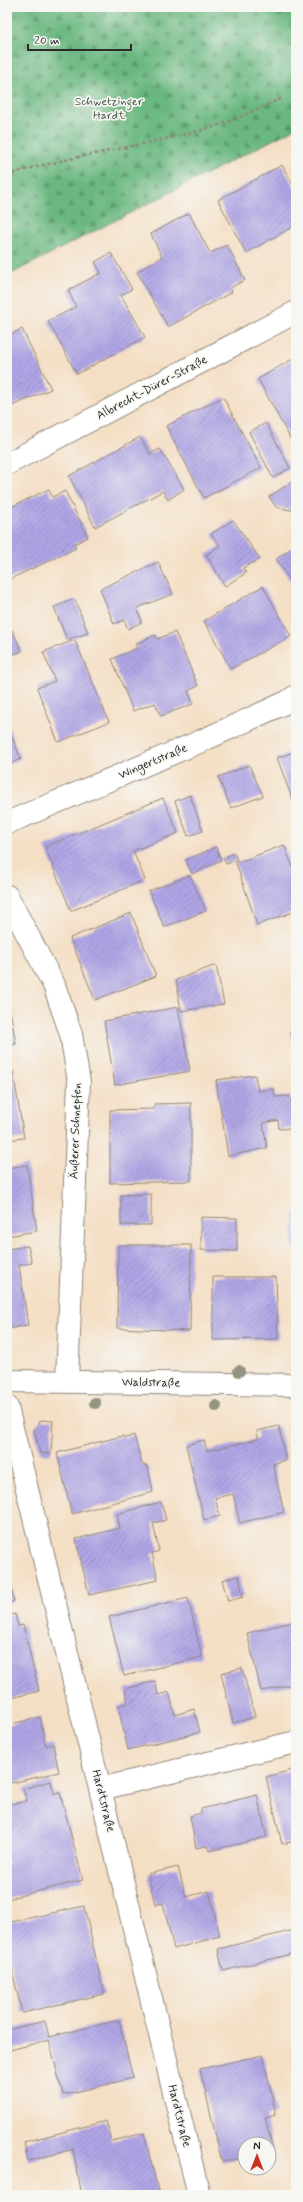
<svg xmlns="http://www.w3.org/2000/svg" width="303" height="2202" viewBox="0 0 303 2202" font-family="Mynerve,sans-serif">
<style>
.forest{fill:url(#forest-firs);stroke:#4b7256}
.building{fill:url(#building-hatch)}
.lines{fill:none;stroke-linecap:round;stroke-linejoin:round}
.minor-casing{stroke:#908578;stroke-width:24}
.path{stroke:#908578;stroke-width:2.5;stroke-dasharray:3 3;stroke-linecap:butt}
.minor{stroke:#fff;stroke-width:22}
.tree{fill:#92947f}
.labels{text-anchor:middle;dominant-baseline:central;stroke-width:3.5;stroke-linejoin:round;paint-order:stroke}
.park-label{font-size:12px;fill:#415646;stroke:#f6f6f2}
.street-label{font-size:12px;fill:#2b2b2b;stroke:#f6f6f2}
</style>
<defs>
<pattern id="forest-firs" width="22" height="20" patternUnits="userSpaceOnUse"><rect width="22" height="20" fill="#6bb880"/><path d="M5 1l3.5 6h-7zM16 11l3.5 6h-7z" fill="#589669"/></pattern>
<pattern id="building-hatch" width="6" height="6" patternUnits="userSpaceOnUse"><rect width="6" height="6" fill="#b0a6e6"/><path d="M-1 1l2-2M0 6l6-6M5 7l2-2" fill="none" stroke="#8f87bb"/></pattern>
</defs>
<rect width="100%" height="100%" fill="#f6f6f2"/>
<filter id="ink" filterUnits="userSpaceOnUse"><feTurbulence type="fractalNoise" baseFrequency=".025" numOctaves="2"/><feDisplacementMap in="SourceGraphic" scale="8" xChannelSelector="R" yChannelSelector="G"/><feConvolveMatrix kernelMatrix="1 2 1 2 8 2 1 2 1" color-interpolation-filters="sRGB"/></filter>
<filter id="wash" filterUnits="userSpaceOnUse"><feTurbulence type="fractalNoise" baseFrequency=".012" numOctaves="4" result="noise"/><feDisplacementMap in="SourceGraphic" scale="16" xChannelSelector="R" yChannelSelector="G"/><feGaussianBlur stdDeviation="0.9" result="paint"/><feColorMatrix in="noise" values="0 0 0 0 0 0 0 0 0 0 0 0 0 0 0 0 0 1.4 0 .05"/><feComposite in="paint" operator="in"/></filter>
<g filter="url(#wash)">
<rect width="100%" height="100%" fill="#f4dfc5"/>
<path class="forest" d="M7,7H296V128L7,276Z"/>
<g id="blocks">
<path class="building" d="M282,165L296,190V225L246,253L218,200Z
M189,213L210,253L227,245L245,280L230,288L232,292L168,327L137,272L162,257L151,234Z
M111,253L132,289L121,295L145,337L77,374L48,321L76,307L68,290L101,273L95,262Z
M22,329L51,389L7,408V336Z
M296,357V437L291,440L258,379Z
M223,397L261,468L204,498L166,426Z
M266,423L290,468L273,478L249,432Z
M140,437L150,454L160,449L184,489L168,500L163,491L95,527L69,476Z
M296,479V511L276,507L269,497Z
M49,489L52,497L65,491L88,537L74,544L76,548L10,579L7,572V509Z
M233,520L260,559L243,568L246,573L225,586L206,555L220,546L211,534Z
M296,545V590L276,559Z
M158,562L173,594L137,608L142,622L128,629L124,620L114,624L100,589Z
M263,586L291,636L231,669L204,621Z
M75,599L88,633L67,640L54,607Z
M12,630L22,651L7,657V632Z
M175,632L198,686L188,691L193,704L161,716L155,703L133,711L112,659L137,648L135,644L155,635L157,639Z
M75,640L109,722L58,742L37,688L55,681L43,652Z
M7,724L21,759L7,765Z
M296,751V809L277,758Z
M249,765L263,796L231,808L218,777Z
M190,795L203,831L188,836L175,801Z
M163,798L178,833L133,851L145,880L71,911L45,847Z
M284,845L296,875V911L257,925L236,863Z
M216,847L221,860L192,874L186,860Z
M234,853L237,860L226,864L223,858Z
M190,875L206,911L164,927L149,891Z
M131,913L156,976L95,1000L70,938Z
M216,965L224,1004L181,1011L176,980Z
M7,992L16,1044L7,1045Z
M178,1007L190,1071L115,1085L104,1021Z
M296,1030V1048L290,1032Z
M13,1071L24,1138L7,1140V1072Z
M255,1075L258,1091L274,1089L275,1097L290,1096L295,1128L279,1129L278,1120L263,1123L267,1148L228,1156L216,1080Z
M191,1103V1181L110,1183V1110L154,1109V1104Z
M27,1165L37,1231L7,1236V1168Z
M151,1194V1225H121V1195Z
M294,1213H296V1246H293Z
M201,1217L237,1218V1251L201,1250Z
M118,1245H191L190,1331L117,1328Z
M28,1246L32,1263L19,1265L28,1325L7,1329V1249Z
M213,1277H276L278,1339L213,1340Z
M41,1420L53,1421L51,1454L40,1453L34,1429Z
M279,1426L286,1460L273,1464L284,1512L240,1523L233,1494L215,1498L220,1516L204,1520L186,1445L204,1440L207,1451L258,1439L257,1431Z
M134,1435L142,1464L148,1467L153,1492L72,1514L57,1453L122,1436L126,1438Z
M161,1502L166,1520L153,1523L159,1551L152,1553L158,1580L89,1595L76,1539L120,1528L117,1514Z
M8,1573L14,1601L7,1603V1574Z
M239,1576L243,1597L228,1601L222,1580Z
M188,1598L202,1657L124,1676L109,1617Z
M15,1614L18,1626L23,1625L39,1691L7,1699V1616Z
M296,1621V1684L261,1691L247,1633Z
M242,1668L255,1717L233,1723L221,1673Z
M155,1681L158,1695L169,1692L175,1715L194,1709L200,1732L128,1750L118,1706L128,1703L125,1689Z
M40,1717L46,1746L53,1744L59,1772L7,1784V1725Z
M296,1769V1841L282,1844L266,1777Z
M51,1781L54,1794L60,1793L83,1880L7,1899V1805L27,1801L23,1789Z
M257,1795L267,1837L209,1851L207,1846L196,1848L190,1816L201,1813V1809Z
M178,1867L186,1897L209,1891L220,1936L174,1949L163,1903L155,1905L148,1874Z
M84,1906L104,1994L22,2013L7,1948V1923Z
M294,1930L296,1953L223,1971L218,1949Z
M119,2020L133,2078L63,2095L49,2040L10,2050L7,2037V2030L45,2021L49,2037Z
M263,2055L276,2114L265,2117L273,2150L269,2151V2144H245V2157L222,2162L200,2069Z
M106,2121L112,2141L144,2133L159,2195H82L73,2150L74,2149L28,2161L24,2142Z"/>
</g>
</g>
<g filter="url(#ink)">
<use href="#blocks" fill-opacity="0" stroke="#908578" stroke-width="1"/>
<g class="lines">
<g class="minor-casing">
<path id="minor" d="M7,464L296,312
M7,823L199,742L287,702L296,696
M7,896L54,985L71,1034L79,1082L67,1382
M7,1381L296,1385
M7,1407L199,2195
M100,1789L296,1742"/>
</g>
<path class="path" d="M7,175C73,155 142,147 209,128C234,121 259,108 283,98"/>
<use href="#minor" class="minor"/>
</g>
<g class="tree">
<circle cx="239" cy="1371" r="6"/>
<circle cx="95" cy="1403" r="6"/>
<circle cx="216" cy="1406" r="6"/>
</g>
</g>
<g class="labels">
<g class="park-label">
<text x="109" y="102">Schwetzinger<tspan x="109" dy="14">Hardt</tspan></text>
</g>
<g class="street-label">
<text transform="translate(152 388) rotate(-28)">Albrecht-Dürer-Straße</text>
<text transform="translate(153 762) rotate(-23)">Wingertstraße</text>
<text transform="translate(76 1131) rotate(-88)">Äußerer Schnepfen</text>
<text transform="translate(151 1383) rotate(1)">Waldstraße</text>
<text transform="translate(103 1801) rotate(76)">Hardtstraße</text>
<text transform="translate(179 2116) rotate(76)">Hardtstraße</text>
</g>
</g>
<rect width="303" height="2202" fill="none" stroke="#f6f6f2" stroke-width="24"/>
<g transform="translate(257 2156)"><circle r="19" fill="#f6f6f2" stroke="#a5a5a2"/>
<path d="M0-3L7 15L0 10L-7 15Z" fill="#c8321e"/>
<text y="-6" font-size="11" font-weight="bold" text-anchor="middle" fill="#2b2b2b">N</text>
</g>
<path d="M28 44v6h103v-6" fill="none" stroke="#2b2b2b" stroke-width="2"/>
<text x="34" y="44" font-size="12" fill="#2b2b2b" stroke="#f6f6f2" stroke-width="3" paint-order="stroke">20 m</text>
</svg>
